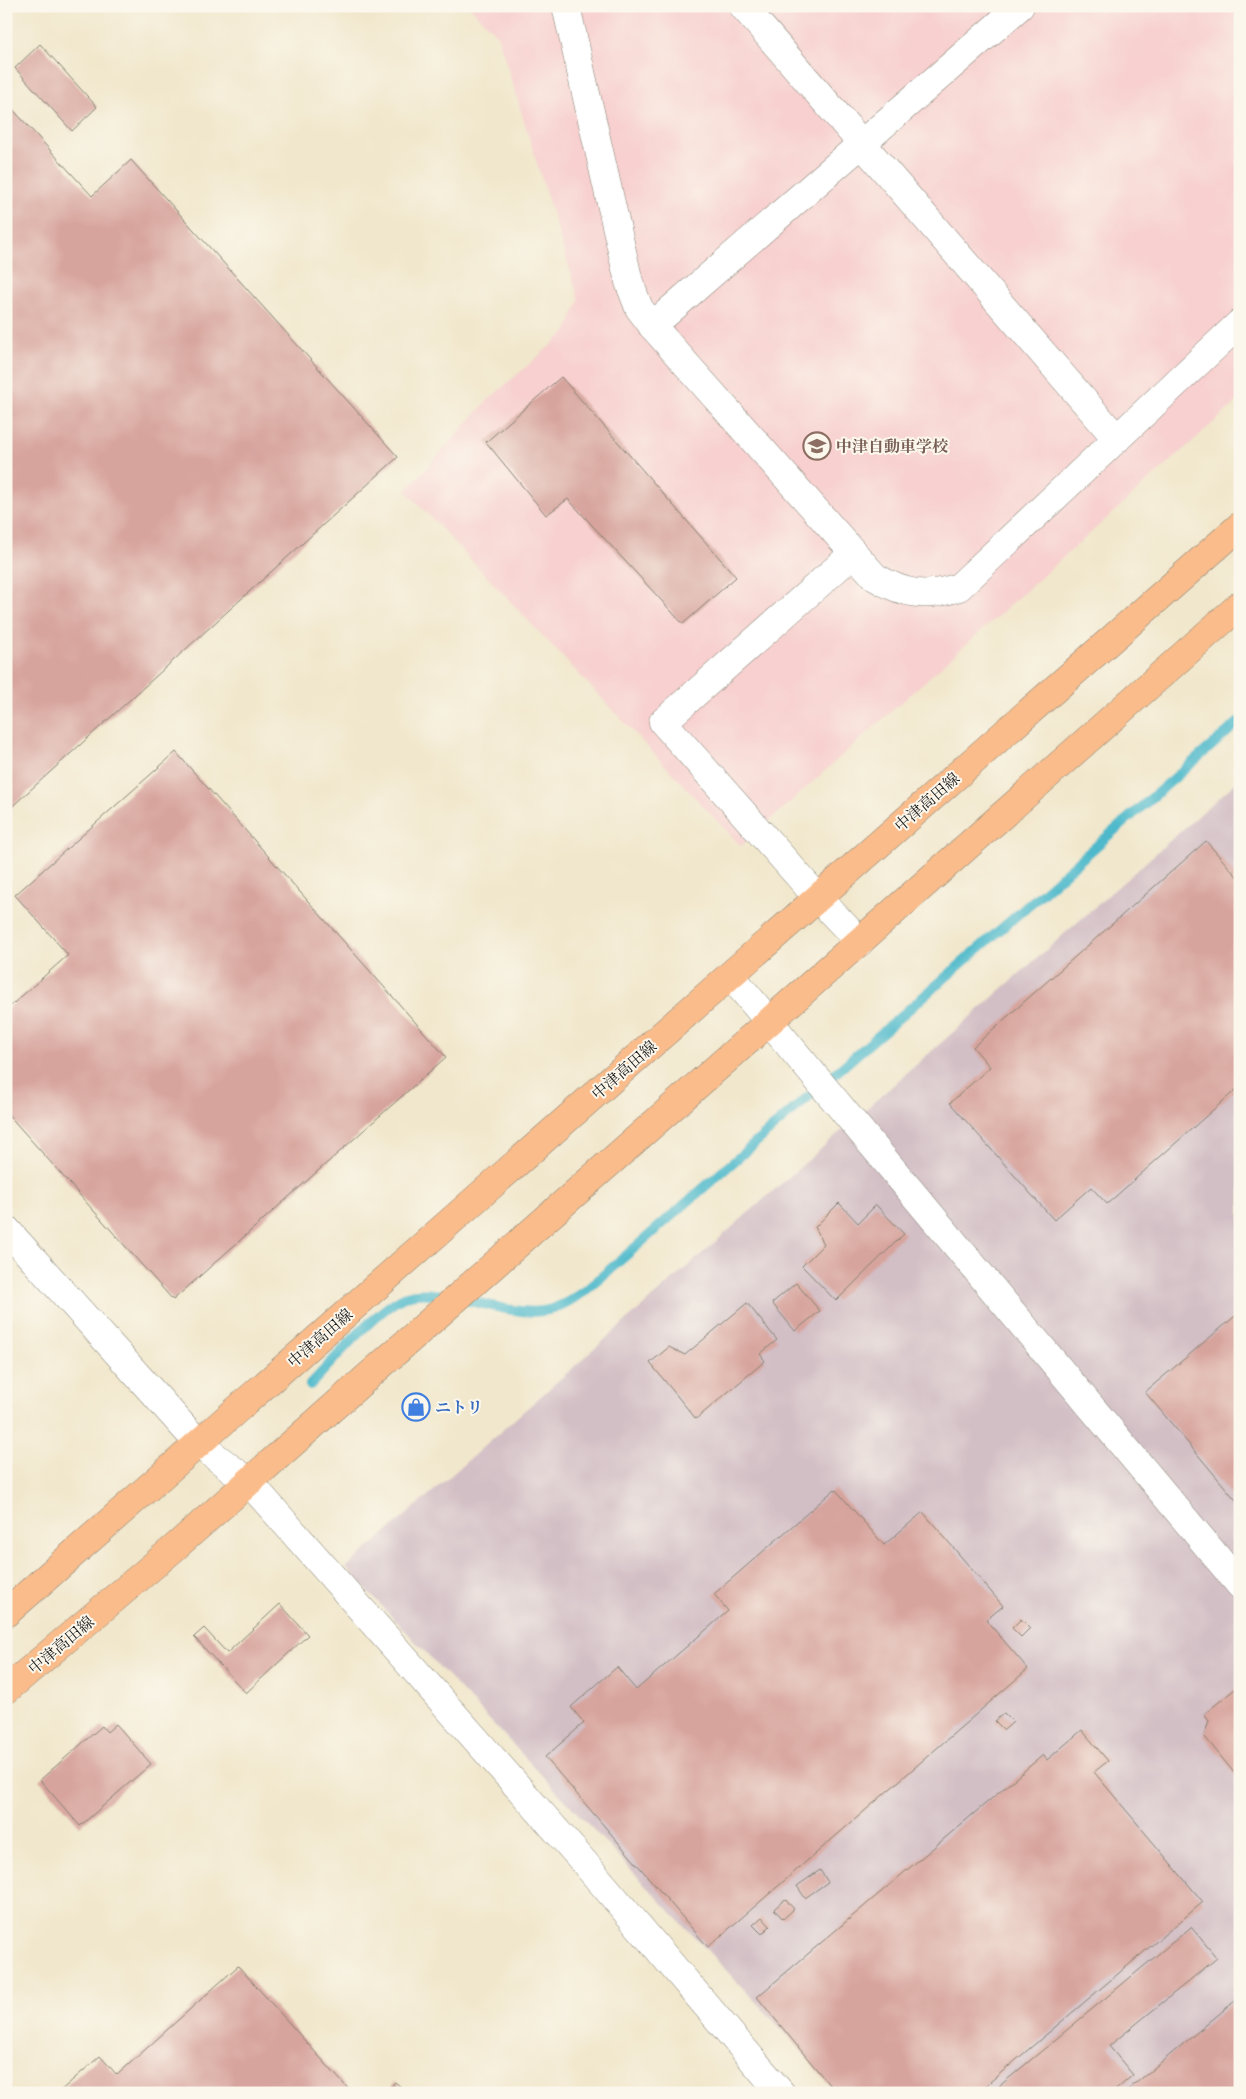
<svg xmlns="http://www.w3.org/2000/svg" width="1246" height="2099" viewBox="0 0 1246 2099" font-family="'IM FELL French Canon','Noto Serif JP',serif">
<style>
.built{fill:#f7d0cf}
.industrial{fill:#d2bec5}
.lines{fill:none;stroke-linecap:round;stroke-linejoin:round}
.stream{stroke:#4eb9cb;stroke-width:10}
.building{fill:#d7a49d}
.minor-casing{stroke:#868274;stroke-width:29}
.major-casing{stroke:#868274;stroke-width:29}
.minor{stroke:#fff;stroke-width:28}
.major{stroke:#fabc8b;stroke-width:28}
.labels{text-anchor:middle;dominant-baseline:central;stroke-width:4;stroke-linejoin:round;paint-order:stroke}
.education-label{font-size:16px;font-weight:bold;fill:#785e54;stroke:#fbf7ec;text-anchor:start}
.street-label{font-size:16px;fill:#1c1c1c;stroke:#fbf7ec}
.shop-label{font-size:16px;font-weight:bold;fill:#366cbe;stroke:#fbf7ec;text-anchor:start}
</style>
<rect width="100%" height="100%" fill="#fbf7ec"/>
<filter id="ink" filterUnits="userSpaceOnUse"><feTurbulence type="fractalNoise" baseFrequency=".02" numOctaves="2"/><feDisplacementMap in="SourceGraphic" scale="10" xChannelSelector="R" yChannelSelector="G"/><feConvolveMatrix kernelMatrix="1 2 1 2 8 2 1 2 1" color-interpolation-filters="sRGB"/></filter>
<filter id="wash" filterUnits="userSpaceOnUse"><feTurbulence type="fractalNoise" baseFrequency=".0096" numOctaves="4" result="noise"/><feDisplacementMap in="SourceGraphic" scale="20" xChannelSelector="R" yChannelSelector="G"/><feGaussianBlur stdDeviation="1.12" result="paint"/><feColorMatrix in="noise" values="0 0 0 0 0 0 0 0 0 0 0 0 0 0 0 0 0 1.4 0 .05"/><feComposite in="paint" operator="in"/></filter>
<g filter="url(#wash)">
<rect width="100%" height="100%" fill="#f1e7cc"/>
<path class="built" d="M469,6H1240V399L741,846L406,491L487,401L567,331L579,300L498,36Z"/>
<path class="industrial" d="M1240,779V2093H842L346,1568Z"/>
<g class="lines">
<path class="stream" d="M310,1385C333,1361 376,1310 404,1297C436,1283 503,1317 543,1311C558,1309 571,1300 584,1292L1240,721"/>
</g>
<g id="blocks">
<path class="building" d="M40,44L97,107L72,131L15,68Z
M6,102L92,196L131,160L398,457L6,812Z
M561,377L736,577L683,624L568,499L546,515L486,442Z
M176,752L446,1057L173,1300L6,1112V1010L68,955L15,895Z
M1206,841L1240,880V1086L1107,1204L1091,1187L1054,1220L950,1103L990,1067L973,1047Z
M839,1203L858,1223L876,1205L904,1234L836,1301L802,1266L824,1244L815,1227Z
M796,1283L820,1311L795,1331L772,1303Z
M747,1303L777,1340L760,1354L765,1361L696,1419L650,1363L669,1347L685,1355Z
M1240,1312V1505L1145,1392Z
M835,1489L884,1545L923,1512L1003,1606L986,1620L1028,1669L708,1947L545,1757L584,1723L571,1707L617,1667L636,1690L728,1611L714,1594Z
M280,1604L308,1635L246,1693L194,1637L204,1628L227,1653Z
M1021,1619L1030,1628L1021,1637L1012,1628Z
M1240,1685V1780L1204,1736L1209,1721L1204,1714Z
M1004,1713L1013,1722L1004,1730L995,1721Z
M116,1724L151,1764L80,1826L40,1780L102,1726L107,1732Z
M1082,1730L1108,1761L1094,1772L1203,1902L977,2093H836L757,1997L1043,1755L1047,1760Z
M820,1870L828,1882L805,1898L797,1886Z
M785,1899L794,1909L783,1919L774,1909Z
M762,1917L770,1926L762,1934L753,1925Z
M1191,1927L1217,1958L1109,2046L1133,2075L1112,2093H991Z
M238,1966L352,2093H58L100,2056L117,2075Z
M1240,1997V2093H1124L1230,2005Z
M395,2082L401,2087L396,2093H386Z"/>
</g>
</g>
<g filter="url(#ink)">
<use href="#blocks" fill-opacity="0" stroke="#868274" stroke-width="1"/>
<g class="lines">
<g class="minor-casing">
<path id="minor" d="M566,6L629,282L639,308L655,329L875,577C905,595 927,598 959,587L1240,323
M743,6L1117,439
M652,326L1020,6
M854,553L663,722L818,898L860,942
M731,976L1240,1585
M6,1229L200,1445L249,1482L577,1854L781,2093"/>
</g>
<g class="major-casing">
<path id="major" d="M6,1613L1240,526
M6,1690L173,1549L1240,605"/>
</g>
<use href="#minor" class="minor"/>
<use href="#major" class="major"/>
</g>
</g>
<defs>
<g id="school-ring" transform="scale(1.4375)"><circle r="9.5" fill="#fbf7ec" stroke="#8d6e63" stroke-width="1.5"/><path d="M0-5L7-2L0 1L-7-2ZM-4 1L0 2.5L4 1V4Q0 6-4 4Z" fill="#8d6e63"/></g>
<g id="shop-ring" transform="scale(1.4375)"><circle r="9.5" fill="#fbf7ec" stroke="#3f7fe0" stroke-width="1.5"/><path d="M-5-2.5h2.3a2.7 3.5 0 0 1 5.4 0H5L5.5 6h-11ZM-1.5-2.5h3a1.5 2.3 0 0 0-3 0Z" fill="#3f7fe0"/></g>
</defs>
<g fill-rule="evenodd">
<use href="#school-ring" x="817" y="446"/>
<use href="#shop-ring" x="416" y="1407"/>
</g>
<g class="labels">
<g class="education-label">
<text x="836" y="446">中津自動車学校</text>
</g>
<g class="street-label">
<text transform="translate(927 802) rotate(-41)">中津高田線</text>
<text transform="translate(624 1070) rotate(-41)">中津高田線</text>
<text transform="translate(320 1338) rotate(-41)">中津高田線</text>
<text transform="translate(61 1645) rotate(-40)">中津高田線</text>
</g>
<g class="shop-label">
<text x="435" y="1407">ニトリ</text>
</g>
</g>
<rect width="1246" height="2099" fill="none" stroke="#fbf7ec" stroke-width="25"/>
</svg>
